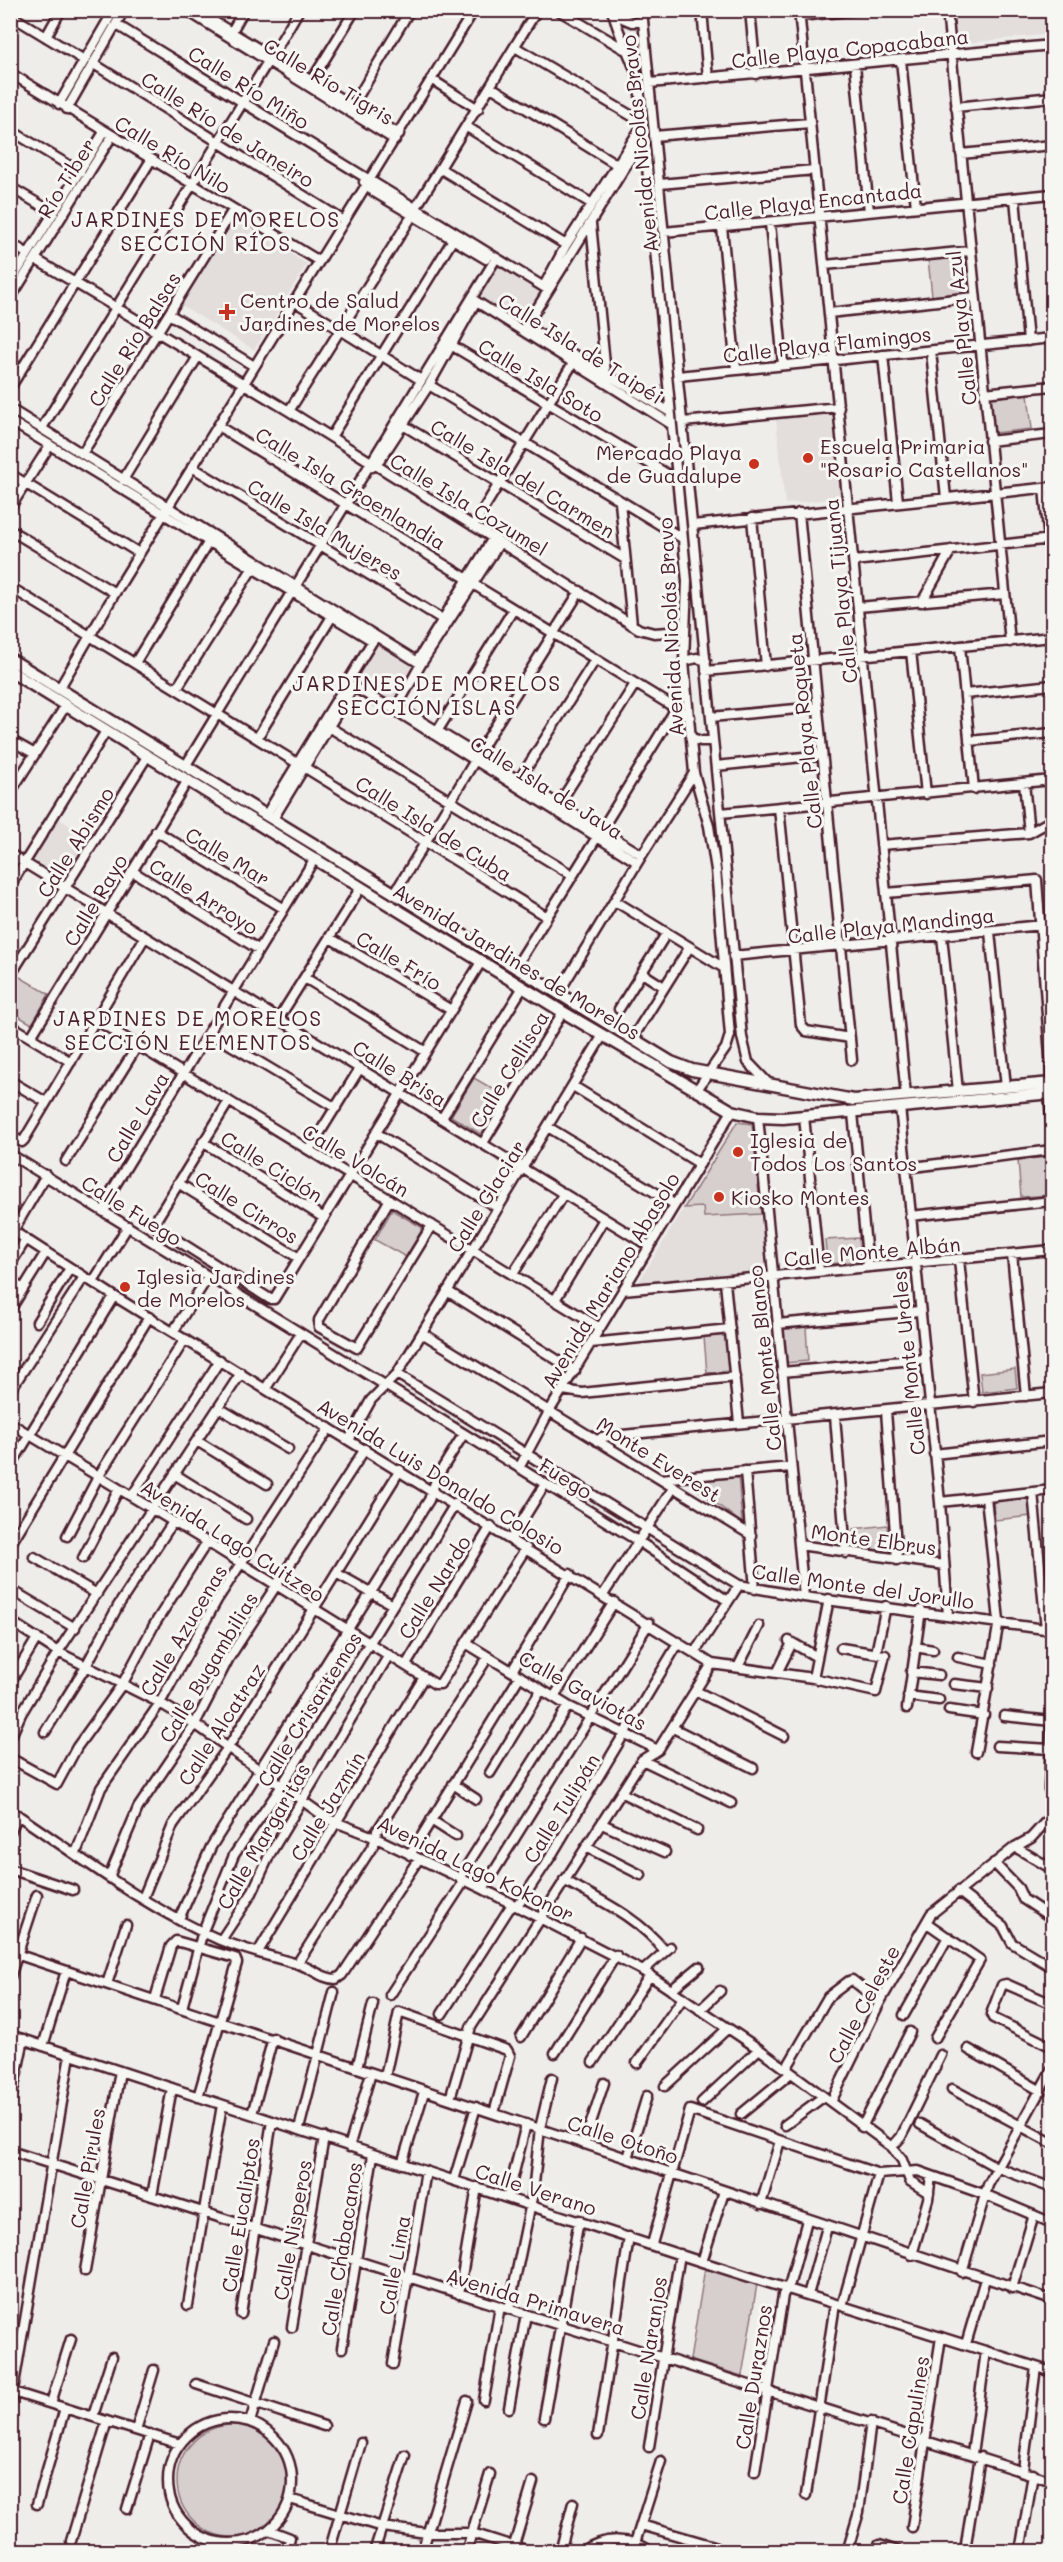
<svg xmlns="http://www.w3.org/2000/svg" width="1063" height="2562" viewBox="0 0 1063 2562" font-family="Mali,sans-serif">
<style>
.built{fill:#e3dedc}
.green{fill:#d7cfce;stroke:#90777c;stroke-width:1.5}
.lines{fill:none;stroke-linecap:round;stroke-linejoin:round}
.minor-casing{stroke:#4a1f2b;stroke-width:13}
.major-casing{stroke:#4a1f2b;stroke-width:15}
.minor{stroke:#f6f6f2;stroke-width:8}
.major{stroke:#f6f6f2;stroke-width:10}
.poi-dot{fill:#c8321e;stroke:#f6f6f2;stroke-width:2}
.labels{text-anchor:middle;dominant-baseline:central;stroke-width:6;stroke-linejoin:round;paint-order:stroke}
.street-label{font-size:20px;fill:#4a1f2b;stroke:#f6f6f2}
.poi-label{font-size:20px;fill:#4a1f2b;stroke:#f6f6f2;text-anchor:start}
.neighbourhood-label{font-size:21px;letter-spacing:1.5px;fill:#4a1f2b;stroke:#f6f6f2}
</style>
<rect width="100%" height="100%" fill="#efedea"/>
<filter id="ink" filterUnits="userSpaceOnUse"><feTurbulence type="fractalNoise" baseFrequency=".0167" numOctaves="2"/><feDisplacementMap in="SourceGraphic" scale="12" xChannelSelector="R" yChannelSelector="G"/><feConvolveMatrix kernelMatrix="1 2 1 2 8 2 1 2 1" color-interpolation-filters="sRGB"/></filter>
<g filter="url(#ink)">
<path class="built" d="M954,11H1052V34L958,44Z
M234,218L307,264L254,350L181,305Z
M498,265L542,292L522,324L478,297Z
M832,413L841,498L785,504L776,419Z
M378,641L417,665L393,704L354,680Z
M58,818L90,838L64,879L32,859Z
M704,1207L705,1217L761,1214L766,1271L638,1283L684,1208Z"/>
<path class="green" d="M965,255L969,292L932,296L928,259Z
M1028,394L1032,429L993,433L989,398Z
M18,976L49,994L32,1024L11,1012V989Z
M474,1078L505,1096L482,1135L451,1116Z
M737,1122L752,1124L761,1214L704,1217L703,1207L684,1208Z
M1048,1157L1052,1195L1021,1197L1018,1160Z
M392,1210L423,1228L406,1257L375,1240Z
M859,1238L861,1261L827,1264L825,1240Z
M806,1326L808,1361L784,1363L783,1327Z
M727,1335L730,1371L707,1373L704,1337Z
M1015,1369L1017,1388L982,1392L980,1373Z
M738,1475L742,1523L684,1479Z
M1029,1498L1031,1516L995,1520L993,1501Z
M887,1525L890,1553L854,1545L853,1529Z
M705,2268L757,2284L742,2376L690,2360Z
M177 2481a56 56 0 1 1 112 0a56 56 0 1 1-112 0Z"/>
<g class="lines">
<g class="minor-casing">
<path id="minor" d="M186,10L395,140
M195,10L399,134
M460,10L470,16
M558,10L624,49
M613,10C617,37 634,58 639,84L687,581L684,661L694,773L709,826L716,870L730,1035L726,1048L696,1091
M642,10L742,1037L748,1062L768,1083
M702,10L708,78
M750,10L756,74
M799,10L906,1096
M947,10L1010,642
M613,14L632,22H643
M10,15L84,60
M800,16L858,10
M117,25L547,289
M232,31L244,10
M46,37L61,10
M515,47L642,122
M272,56L299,10
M901,60L916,207
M94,64L344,221
M855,65L869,212
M10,73L319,261
M431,79L478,109
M312,80L355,10
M650,83L1052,45
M491,87L616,164
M59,104L114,10
M353,105L410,10
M956,107L1052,97
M67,109L124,10
M467,127L592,204
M10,130L80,172
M654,136L810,123
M961,154L1052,145
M441,169L566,245
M364,182L374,192L486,259
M660,184L814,170
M10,187L54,213
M1015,198L1028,341
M415,209L537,10
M770,223L783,365
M591,224L606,374
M722,227L736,369
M664,232L1052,194
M10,243L28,254
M35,259L289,411L639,629L654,633L683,631
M825,265L970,251
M10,283L104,132
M544,286L566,245L642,126
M10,299L112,136
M472,299L671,424
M294,301L421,380
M829,313L974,297
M169,314L254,366
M526,326L670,412
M523,331L643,138
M451,345L677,480
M931,351L946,498
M883,355L898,502
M678,376L1052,338
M429,385L682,538
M10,388L151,160
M984,393L1052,386
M10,409L421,664
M289,411L412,216
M10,421L373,641
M683,422L839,407
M403,425L625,559
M218,426L466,578
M42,428L267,63
M331,437L452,241
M989,441L1052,434
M82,454L233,210
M192,467L442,619
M372,467L380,460L429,385L475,303
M10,474L139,553
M123,480L197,358
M1044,488L1052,573
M620,502L632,625
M10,508L50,445
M799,513L852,1060
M752,518L766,666
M693,525L1052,487
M473,526L573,363
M10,530L115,593
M854,561L1052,539
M473,584L690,717
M10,587L297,763
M295,587L495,260
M922,602L951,550
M858,607L1005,594
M960,646L974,789
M911,651L926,794
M419,658L493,538
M684,661L697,658L706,661
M135,663L208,543
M706,671L1052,637
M348,684L395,710L637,862
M177,688L252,569
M59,689L115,593L474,10
M965,694L1052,685
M395,710L421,664L500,542
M406,712L642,855
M711,717L818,707
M329,727L572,875
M438,730L513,610
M257,738L331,618
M692,738L701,741H713
M10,740L35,754
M969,741L1052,733
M478,754L580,591
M186,765L291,593
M716,766L822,755
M304,767L547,917
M519,780L595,660
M1024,783L1029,833
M10,793L66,705
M559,804L635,684
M779,808L801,1025L806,1031L850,1038
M721,813L1052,780
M266,815L375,637
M273,819L353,687
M602,829L675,710
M156,831L283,908
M881,845L1029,833L1052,820
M10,854L649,1246
M132,871L258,949
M10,886L106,731
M886,893L1037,880L1052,1083
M394,894L474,762
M615,901L724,968
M990,932L1006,1087
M942,936L958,1091
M330,938L451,1010
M733,956L1052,924
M515,968L597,837
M642,973L664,987
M10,976L148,755
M305,978L426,1052
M558,994L642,855L694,773
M619,1009L666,934
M279,1018L361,887
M96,1020L600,1328
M10,1025L71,1062
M209,1032L336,1108
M31,1037L188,780
M632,1039L689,948
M10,1081L46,1102
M573,1086L700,1164
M1049,1093L1052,1132
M229,1101L153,1225L270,1299H274L481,962
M900,1107L940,1502L948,1615
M853,1113L868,1267
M804,1116L819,1271
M758,1117L804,1597
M442,1118L523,987
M548,1127L674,1204
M376,1133L498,1208
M10,1136L22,1142L24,1140L145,937
M203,1142L324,1218
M483,1143L563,1012
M309,1150L360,1068
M10,1154L638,1541L728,1601
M66,1161L138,1045
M905,1168L1052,1150
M178,1183L299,1258
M390,1199L319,1320V1327L357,1348L432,1225
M105,1212L108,1197L315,858
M910,1216L1052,1201
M10,1229L114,1296L712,1664L813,1678L876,1692L885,1655L841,1648
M13,1231L46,1175
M1012,1254L1026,1396
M959,1260L974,1402
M10,1265L26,1239
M513,1274L564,1193
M10,1281L23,1289
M93,1282L128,1226
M725,1282L739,1423
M623,1290L1052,1250
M447,1291L575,1371
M555,1300L604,1219
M10,1310L46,1252
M37,1322L70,1268
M777,1324L919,1311
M173,1332L208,1277
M422,1333L751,1535
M591,1343L730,1329
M782,1372L924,1359
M397,1374L739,1585L804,1597L1052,1630
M266,1388L300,1335
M563,1390L582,1393L735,1377
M10,1391L84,1277
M219,1408L288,1449
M886,1411L897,1560
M835,1416L846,1553
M10,1423L207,1542L435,1684H440L526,1548
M349,1440L371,1400L397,1374L422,1333L603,1035
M197,1441L267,1484
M597,1441L602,1437L1052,1393
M934,1454L1052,1441
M10,1467L114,1296
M519,1468L550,1410L732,1111
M745,1471L755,1589
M176,1475L246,1519
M660,1479L791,1467
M1033,1492L1046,1629
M132,1496L220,1360
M940,1502L1052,1490
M67,1536L98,1477L185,1339
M511,1539L545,1484
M10,1545L149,1317
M799,1545L944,1565
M34,1557L97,1594
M83,1558L119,1489
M336,1573L393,1605
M10,1589L75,1628
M603,1595L674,1487
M10,1621L58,1652L160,1703L195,1724L328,1819L376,1838L483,1889L643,1971L759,2049L892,2147L902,2160L910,2181L929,2193
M789,1641L817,1657
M466,1643L568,1706L658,1750
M915,1647L933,1650
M695,1652L739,1585
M876,1653L886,1606
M958,1657L992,1664
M406,1665L491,1526
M738,1667L759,1626
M512,1671L570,1574
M911,1672L939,1675
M777,1673L792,1643
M813,1678L829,1599
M10,1683L37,1638
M954,1684L988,1688
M696,1691L784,1736
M908,1696L939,1700
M554,1697L614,1602
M907,1708L921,1610
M949,1710L984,1715
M1052,1710L1049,1789L1052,1796
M1004,1716L1052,1721
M673,1728L753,1768
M45,1732L86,1666L118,1606L173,1522
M10,1739L21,1714L58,1652L241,1373
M997,1746L1051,1749
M976,1752L999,1621L986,1497
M10,1758L57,1784L77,1747L123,1683L154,1625L207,1542
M642,1760L731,1803
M490,1773L541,1690
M453,1784L476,1799
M622,1793L697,1830
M10,1810C78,1855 145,1908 220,1940C245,1950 273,1957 298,1964C312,1968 322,1979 336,1979L342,1975L418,1860
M431,1820L456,1836
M602,1824L665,1852
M10,1832L18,1815
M586,1847L641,1875
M1015,1847L1052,1869
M76,1853L101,1788L160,1703L217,1600L329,1428
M410,1855L520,1676
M994,1863L1018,1888L1023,1899L1052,1918
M10,1869L73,1890
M109,1877L138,1808L195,1724L229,1658L365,1449
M564,1880C601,1901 638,1917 665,1951
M483,1889L649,1623
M958,1891L1003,1926L1012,1943L1052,1967
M143,1898L173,1825L229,1746L400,1470
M179,1919L211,1847L429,1500L437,1477L463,1435
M927,1923L980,1960L935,2038
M221,1940L252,1893L270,1854L389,1655
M10,1952L1052,2300
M258,1952L424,1677
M297,1964L374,1844L377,1831L488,1657
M643,1971L670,1947
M10,1977L37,1895
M107,1984L126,1925
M671,1990L699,1967
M390,1995L461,1886L463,1872L568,1706
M155,1999L171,1946L176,1941L235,1958L237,1963L198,2097
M1052,2004L1006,1984L1002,1985L991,2014L993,2018L1052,2047
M182,2008L203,1931L234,1855L281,1787L455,1504
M700,2010L720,1991
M442,2014L509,1909L521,1901L551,1856L679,1642
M904,2015L948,1937
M10,2035L702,2262L1052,2372
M521,2037L581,1938
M43,2046L66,1971
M968,2049L1041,2091
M555,2053L616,1955
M593,2062L650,1975
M637,2063L683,1998
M357,2068L373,2004
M786,2069L828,1997L849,1981L852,1980L880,2002
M385,2077L399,2012L507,2050L510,2056L494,2113
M665,2086L727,2029
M952,2089L1052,2143
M450,2099L471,2027L642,1760L658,1750L712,1664
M702,2102L759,2049
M831,2102L880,2002L931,1914L1015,1847L1031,1838L1052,1815
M10,2105L24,2039
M252,2114L273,2038
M741,2114L791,2073
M920,2124L996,2167L1052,2188
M785,2125L823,2097
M862,2127L910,2032
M299,2129L334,1992
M584,2144L604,2083
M349,2147L371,2073
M892,2147L901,2137L941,2055
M10,2151L1052,2481
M628,2158L647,2096
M402,2164L424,2092
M454,2180L476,2107
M152,2196L172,2088
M508,2197L526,2124
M761,2204L780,2141
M652,2244L690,2110L879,2174L918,2171L986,2195L1052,2223
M912,2255L928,2199L931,2176
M702,2262L724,2191
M85,2271L120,2071
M962,2272L988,2185L1052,2069
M1012,2288L1034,2215
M459,2294L477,2187
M808,2295L827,2227
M188,2305L222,2105
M842,2306L879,2174
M509,2309L533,2193L540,2128L552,2078
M241,2314L272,2121
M292,2327L324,2137
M966,2344L985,2279
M342,2348L373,2155
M393,2364L426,2171
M196,2384L324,2426
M10,2391L180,2444
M484,2400L500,2306
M51,2403L71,2339
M10,2408L70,2055
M509,2408L526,2314
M93,2416L112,2357
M544,2418L579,2220
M168 2481a62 62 0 1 1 124 0a62 62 0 1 1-124 0Z
M250,2422L274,2341
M136,2430L154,2370
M598,2435L629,2237
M649,2447L680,2254
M972,2454L986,2351
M1023,2470L1036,2367
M755,2472L783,2295L790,2283L807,2220
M806,2495L835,2304
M290,2499L382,2527L427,2533H472L532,2552
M37,2504L65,2408
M127,2509L150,2434
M641,2525L714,2546
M912,2527L941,2337
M269,2530L290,2538L287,2552
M71,2541L107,2421
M635,2543L661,2461
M879,2545L900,2552
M965,2550L980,2457
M210,2552L214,2541
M329,2552L361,2443
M374,2552L405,2455
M422,2552L467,2401
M466,2552L490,2474
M512,2552L533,2482
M560,2552L573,2503
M582,2552C603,2536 632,2537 652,2552
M847,2552L859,2512L871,2422
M1020,2552L1033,2474"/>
</g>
<g class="major-casing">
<path id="major" d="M10,659L671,1062L692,1070L854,1100L1052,1083
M10,671L563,1012L732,1111L758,1117L783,1118L1052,1093"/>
</g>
<use href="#minor" class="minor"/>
<use href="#major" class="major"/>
</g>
</g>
<g class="poi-dot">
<path d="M224 303h6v6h6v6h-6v6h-6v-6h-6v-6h6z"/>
<circle cx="808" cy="458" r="6"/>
<circle cx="754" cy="464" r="6"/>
<circle cx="738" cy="1152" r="6"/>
<circle cx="719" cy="1197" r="6"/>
<circle cx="125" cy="1287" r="6"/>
</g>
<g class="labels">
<g class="street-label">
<text transform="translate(850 48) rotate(-6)">Calle Playa Copacabana</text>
<text transform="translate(329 81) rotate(31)">Calle Río Tigris</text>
<text transform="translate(249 87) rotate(32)">Calle Río Miño</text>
<text transform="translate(228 129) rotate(32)">Calle Río de Janeiro</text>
<text transform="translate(639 144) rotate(-96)">Avenida Nicolás Bravo</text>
<text transform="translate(173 154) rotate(31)">Calle Río Nilo</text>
<text transform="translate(66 178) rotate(-58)">Río Tiber</text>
<text transform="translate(813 201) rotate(-6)">Calle Playa Encantada</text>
<text transform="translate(961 328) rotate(-96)">Calle Playa Azul</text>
<text transform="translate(134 339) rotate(-58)">Calle Río Balsas</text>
<text transform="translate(827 344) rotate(-6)">Calle Playa Flamingos</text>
<text transform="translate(581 348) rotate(32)">Calle Isla de Taipéi</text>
<text transform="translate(541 380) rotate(31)">Calle Isla Soto</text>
<text transform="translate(523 478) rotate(31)">Calle Isla del Carmen</text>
<text transform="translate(351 488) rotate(31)">Calle Isla Groenlandia</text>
<text transform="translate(469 504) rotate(31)">Calle Isla Cozumel</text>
<text transform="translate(325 529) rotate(31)">Calle Isla Mujeres</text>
<text transform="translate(840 591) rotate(-96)">Calle Playa Tijuana</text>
<text transform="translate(670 627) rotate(-93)">Avenida Nicolás Bravo</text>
<text transform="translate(804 731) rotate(-96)">Calle Playa Roqueta</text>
<text transform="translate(547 787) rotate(32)">Calle Isla de Java</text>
<text transform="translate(434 828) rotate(32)">Calle Isla de Cuba</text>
<text transform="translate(75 842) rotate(-58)">Calle Abismo</text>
<text transform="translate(228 856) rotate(31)">Calle Mar</text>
<text transform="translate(204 896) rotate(32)">Calle Arroyo</text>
<text transform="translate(95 900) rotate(-59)">Calle Rayo</text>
<text transform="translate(891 925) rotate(-6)">Calle Playa Mandinga</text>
<text transform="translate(399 960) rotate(31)">Calle Frío</text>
<text transform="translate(517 961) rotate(31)">Avenida Jardines de Morelos</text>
<text transform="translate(509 1069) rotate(-59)">Calle Cellisca</text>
<text transform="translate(400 1073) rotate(32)">Calle Brisa</text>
<text transform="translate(137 1117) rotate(-59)">Calle Lava</text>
<text transform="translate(356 1160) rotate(31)">Calle Volcán</text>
<text transform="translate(272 1166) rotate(32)">Calle Ciclón</text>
<text transform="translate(486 1196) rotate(-58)">Calle Glaciar</text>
<text transform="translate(247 1207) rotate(32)">Calle Cirros</text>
<text transform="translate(132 1210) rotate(32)">Calle Fuego</text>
<text transform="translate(872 1251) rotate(-5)">Calle Monte Albán</text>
<text transform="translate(610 1280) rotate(-59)">Avenida Mariano Abasolo</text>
<text transform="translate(764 1358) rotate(-96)">Calle Monte Blanco</text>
<text transform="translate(908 1363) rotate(-96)">Calle Monte Urales</text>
<text transform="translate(659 1459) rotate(32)">Monte Everest</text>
<text transform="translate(441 1476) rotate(31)">Avenida Luis Donaldo Colosio</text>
<text transform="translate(566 1478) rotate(32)">Fuego</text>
<text transform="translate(874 1539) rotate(8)">Monte Elbrus</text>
<text transform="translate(233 1540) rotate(32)">Avenida Lago Cuitzeo</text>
<text transform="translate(863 1586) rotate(8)">Calle Monte del Jorullo</text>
<text transform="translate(434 1587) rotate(-58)">Calle Nardo</text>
<text transform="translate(183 1630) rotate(-59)">Calle Azucenas</text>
<text transform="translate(208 1667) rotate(-59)">Calle Bugambilias</text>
<text transform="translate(583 1690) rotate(29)">Calle Gaviotas</text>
<text transform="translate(309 1709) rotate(-58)">Calle Crisantemos</text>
<text transform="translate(221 1724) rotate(-57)">Calle Alcatraz</text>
<text transform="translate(327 1806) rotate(-59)">Calle Jazmín</text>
<text transform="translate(561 1808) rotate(-58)">Calle Tulipán</text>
<text transform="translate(263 1836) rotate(-60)">Calle Margaritas</text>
<text transform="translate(476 1868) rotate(26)">Avenida Lago Kokonor</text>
<text transform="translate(863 2004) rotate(-62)">Calle Celeste</text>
<text transform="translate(623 2139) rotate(18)">Calle Otoño</text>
<text transform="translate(87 2168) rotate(-80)">Calle Pirules</text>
<text transform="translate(536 2189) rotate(18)">Calle Verano</text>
<text transform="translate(240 2215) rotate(-81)">Calle Eucaliptos</text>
<text transform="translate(292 2230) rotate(-80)">Calle Nisperos</text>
<text transform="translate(341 2249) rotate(-81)">Calle Chabacanos</text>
<text transform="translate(394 2265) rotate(-80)">Calle Lima</text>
<text transform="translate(536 2301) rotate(17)">Avenida Primavera</text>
<text transform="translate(648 2348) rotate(-81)">Calle Naranjos</text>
<text transform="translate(753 2377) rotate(-81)">Calle Duraznos</text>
<text transform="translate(910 2430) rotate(-81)">Calle Capulines</text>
</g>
<g class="poi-label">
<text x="240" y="300">Centro de Salud<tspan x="240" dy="23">Jardines de Morelos</tspan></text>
<text x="820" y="446">Escuela Primaria<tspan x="820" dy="23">"Rosario Castellanos"</tspan></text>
<text x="742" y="452" text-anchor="end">Mercado Playa<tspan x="742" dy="23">de Guadalupe</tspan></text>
<text x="750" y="1140">Iglesia de<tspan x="750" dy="23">Todos Los Santos</tspan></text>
<text x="731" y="1197">Kiosko Montes</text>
<text x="137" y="1276">Iglesia Jardines<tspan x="137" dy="23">de Morelos</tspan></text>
</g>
<g class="neighbourhood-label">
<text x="206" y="218">JARDINES DE MORELOS<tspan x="206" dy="24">SECCIÓN RÍOS</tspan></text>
<text x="427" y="682">JARDINES DE MORELOS<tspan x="427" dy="24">SECCIÓN ISLAS</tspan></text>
<text x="188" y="1017">JARDINES DE MORELOS<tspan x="188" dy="24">SECCIÓN ELEMENTOS</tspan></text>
</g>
</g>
<rect width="1063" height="2562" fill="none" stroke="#f6f6f2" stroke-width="36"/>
<rect x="18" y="18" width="1027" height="2526" fill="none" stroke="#4a1f2b" stroke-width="2" filter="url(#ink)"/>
</svg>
